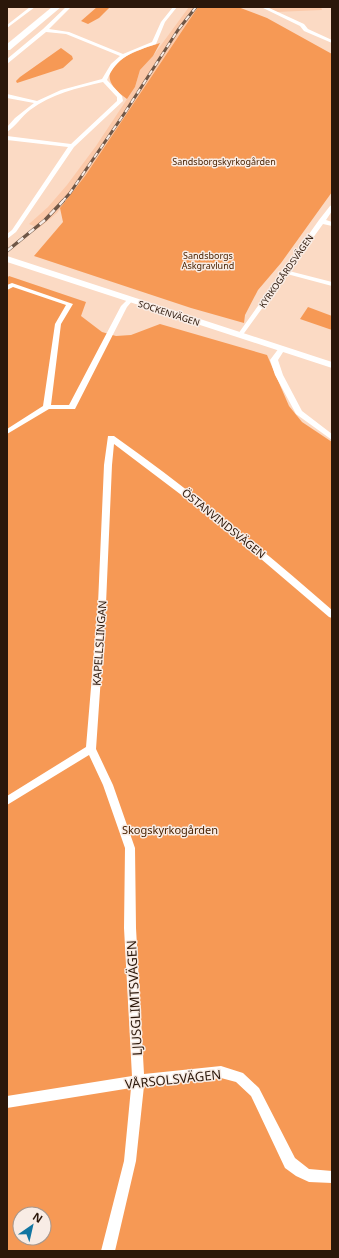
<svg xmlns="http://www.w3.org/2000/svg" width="339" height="1258" viewBox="0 0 339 1258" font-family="'Noto Sans',sans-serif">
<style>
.built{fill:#fbc9a9}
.green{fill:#f69955;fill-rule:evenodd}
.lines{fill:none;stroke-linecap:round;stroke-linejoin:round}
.minor{fill:#fff;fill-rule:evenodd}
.tertiary{fill:#fff;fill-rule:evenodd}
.trunk{fill:#fff;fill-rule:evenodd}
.rail-far1-casing{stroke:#6f5747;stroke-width:3}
.rail-casing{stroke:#6f5747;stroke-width:3.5}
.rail-far1{stroke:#f8ece5;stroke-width:2;stroke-dasharray:5.5;stroke-linecap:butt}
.rail{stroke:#f8ece5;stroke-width:2.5;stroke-dasharray:7;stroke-linecap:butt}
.labels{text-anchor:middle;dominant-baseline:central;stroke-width:3;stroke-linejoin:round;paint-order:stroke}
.far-park-label{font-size:9px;fill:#482100;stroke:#f8ece5}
.far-street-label{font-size:9px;fill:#2b170a;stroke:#f8ece5}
.street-label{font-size:11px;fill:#2b170a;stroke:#f8ece5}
.park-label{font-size:11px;fill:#482100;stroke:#f8ece5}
.near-street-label{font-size:13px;fill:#2b170a;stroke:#f8ece5}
</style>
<rect width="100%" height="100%" fill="#fbdac4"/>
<path class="built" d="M189,7H198L85,176L57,213L39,228L29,224L48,207L67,185L96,146L135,87L140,70L153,56Z
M265,7H321L322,10L276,12Z"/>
<path class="green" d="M97,7H110L99,18L88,24L81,21Z
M198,7H238L267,18L332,54V192L281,263L258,290L245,315L244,323L191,308L34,256L63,222L60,208L85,176Z
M160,43L153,56L140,70L135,87L127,99C83,69 133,51 160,43Z
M61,48L72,56L73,59L63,68L17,83L16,81L20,77Z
M9,276L86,302L81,316L102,332L116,336L131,335L160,324L267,355L289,406L302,422L332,442V1251H7V278ZM20,1214H44V1238H20Z
M308,307L332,316V330L300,319Z"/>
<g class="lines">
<path class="minor" d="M30,7H35L7,28V25Z
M66,7H71L49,29L69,32L123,54L152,42L161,22L173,7H177L165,22L156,44C133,52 117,56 107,80L122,96L123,101L74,147L16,232L7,239V234L12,230L68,147L7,140V136L71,144L117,101V97L103,82C77,88 51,94 30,110C22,116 15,127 7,132V127L15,118L34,103L7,98V94L37,101L61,90L102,79L111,64L120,56L66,34L46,32L7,64V59L43,29Z
M261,7H267L304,24L308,29L332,40V43L304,31L300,26Z
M332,205V211L326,220L332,222V226L323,224L289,271L332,282V286L287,274L242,336H238V334L319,220L330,206Z
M12,283L73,304L61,324L51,405H69L121,306L128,299H132L133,300L127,307L75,409H49L7,434V429L43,406L55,324L66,305L13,287L7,290V285Z
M281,347L285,349L278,360L283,375L302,411L332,434V440L296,414L275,375L270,360L279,348Z
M108,436H114C190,490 262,549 332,610V618L329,617L221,525L114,444L112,465L106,604L96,749L113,785L135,848L136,928L144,1074L221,1066L243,1073L259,1088L295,1158L309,1169L332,1171V1183L309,1182L296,1176L285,1168L251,1096L236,1082L221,1078L144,1086L136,1161L115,1251H101L124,1161L131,1088L7,1108V1096L132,1076L124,928L125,848L103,785L89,755L7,805V796L86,747L98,604L104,465Z"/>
<path class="tertiary" d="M7,256L332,362V368L7,262Z"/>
<path class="trunk" d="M52,7H61L10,50H7V44Z"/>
<g class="rail-far1-casing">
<path id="rail-far1" d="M62,202L70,193L124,114L178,30L196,7"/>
</g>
<g class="rail-casing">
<path id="rail" d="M7,251L45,220L63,201"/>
</g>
<use href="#rail-far1" class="rail-far1"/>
<use href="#rail" class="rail"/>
</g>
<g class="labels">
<g class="far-park-label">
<text x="224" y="161">Sandsborgskyrkogården</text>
<text x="208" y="255">Sandsborgs<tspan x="208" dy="10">Askgravlund</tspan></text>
</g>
<g class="far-street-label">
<text transform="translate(286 271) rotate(-55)">KYRKOGÅRDSVÄGEN</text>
<text transform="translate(169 313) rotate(18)">SOCKENVÄGEN</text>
</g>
<g class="street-label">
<text transform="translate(224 523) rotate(39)">ÖSTANVINDSVÄGEN</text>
<text transform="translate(99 643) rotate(-86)">KAPELLSLINGAN</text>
</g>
<g class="park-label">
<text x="170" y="829">Skogskyrkogården</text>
</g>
<g class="near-street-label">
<text transform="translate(134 998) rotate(-93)">LJUSGLIMTSVÄGEN</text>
<text transform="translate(173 1079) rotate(-6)">VÅRSOLSVÄGEN</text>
</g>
</g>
<rect width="339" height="1258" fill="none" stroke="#2b170a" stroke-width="16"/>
<g transform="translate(32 1226) rotate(34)"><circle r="19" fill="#f8ece5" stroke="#a6978d"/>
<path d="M0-3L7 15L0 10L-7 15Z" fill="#1276a2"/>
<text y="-6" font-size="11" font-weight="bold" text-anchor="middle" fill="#2b170a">N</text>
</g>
</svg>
